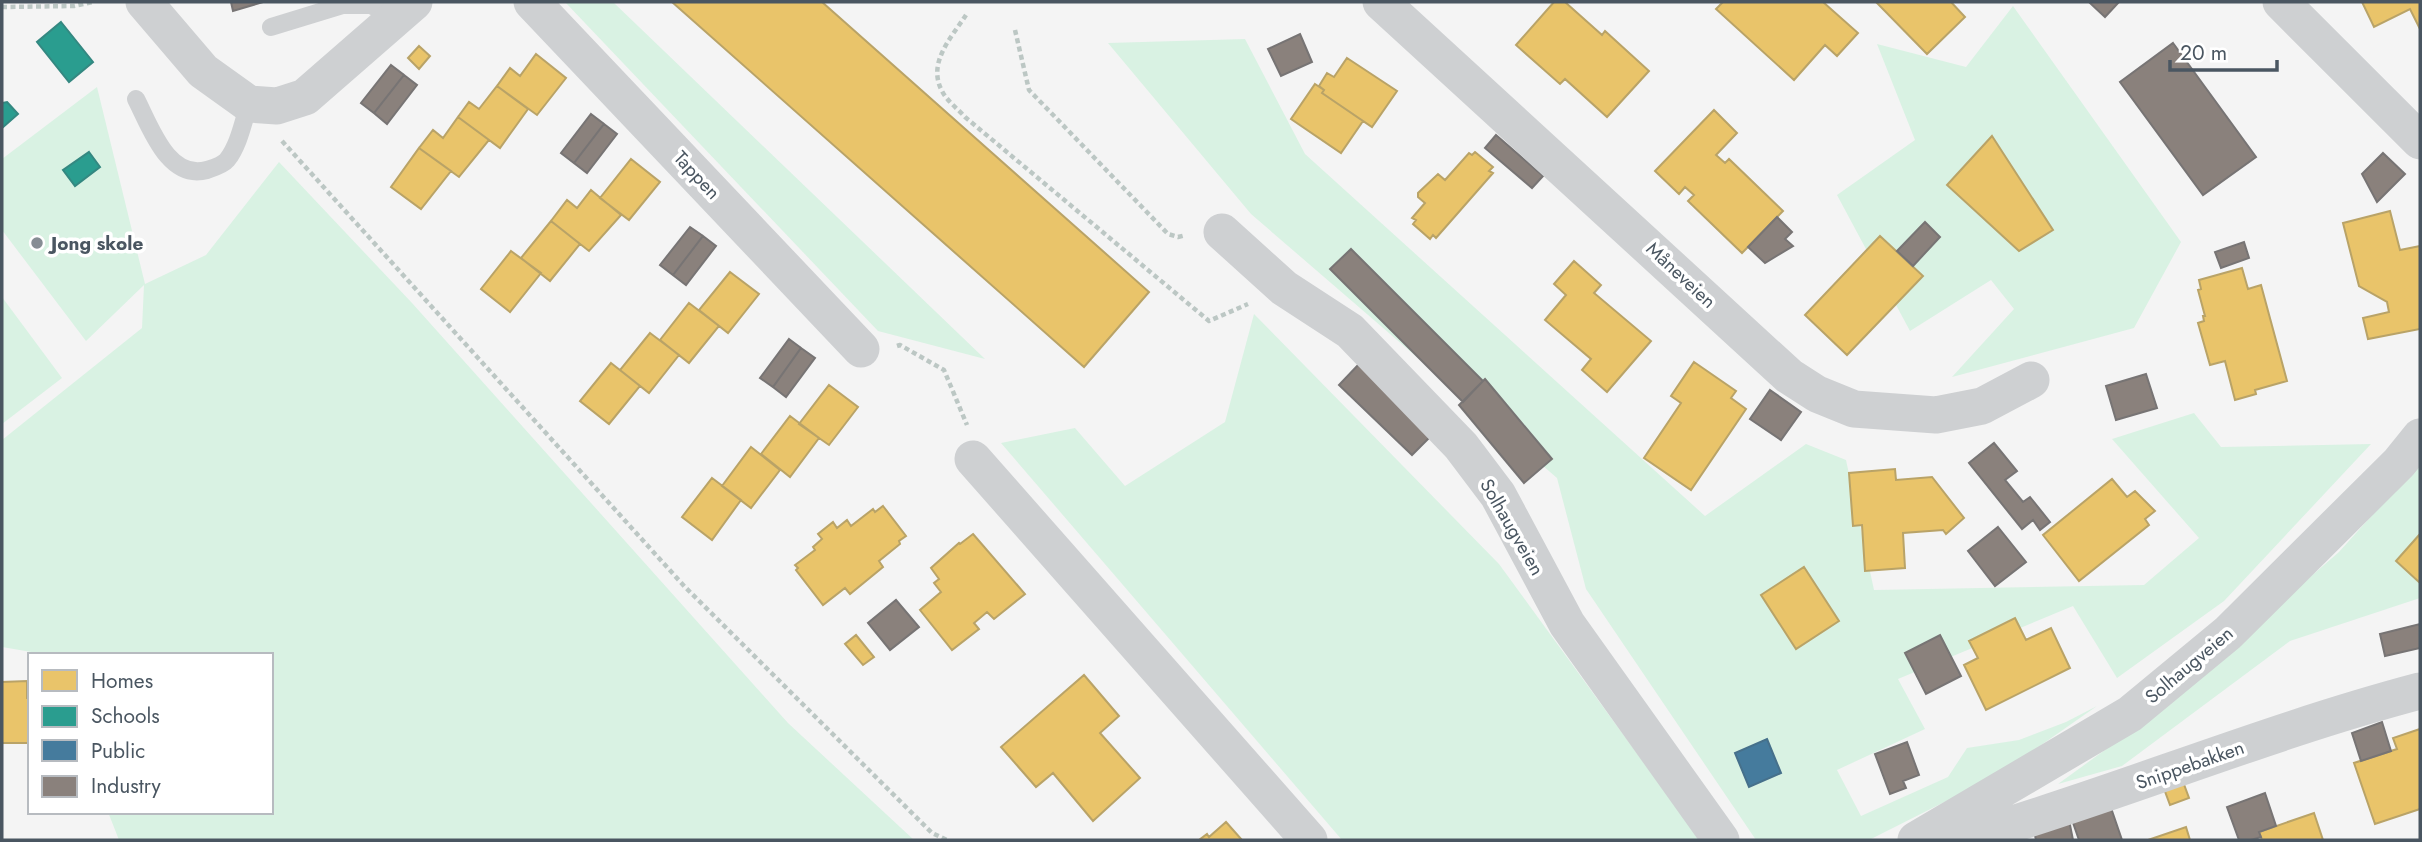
<svg xmlns="http://www.w3.org/2000/svg" width="2422" height="842" viewBox="0 0 2422 842" font-family="Jost,sans-serif">
<style>
.green{fill:#d9f2e3}
.homes{fill:#e9c46a;stroke:#b9a367;stroke-width:2}
.schools{fill:#2a9d8f;stroke:#348881;stroke-width:2}
.public{fill:#457b9d;stroke:#46708b;stroke-width:2}
.industry{fill:#8a817c;stroke:#777474;stroke-width:2}
.lines{fill:none;stroke-linecap:round;stroke-linejoin:round}
.path{stroke:#bcc7c4;stroke-width:4.5;stroke-dasharray:5 3.5;stroke-linecap:butt}
.lane{stroke:#ced0d2;stroke-width:18}
.street{stroke:#ced0d2;stroke-width:37}
.poi-dot{fill:#868d94;stroke:#fff;stroke-width:2.5}
.labels{text-anchor:middle;dominant-baseline:central;stroke-width:7;stroke-linejoin:round;paint-order:stroke}
.street-label{font-size:19px;fill:#4a5661;stroke:#fff}
.poi-label{font-size:19px;font-weight:bold;fill:#4a5661;stroke:#fff;text-anchor:start}
</style>
<rect width="100%" height="100%" fill="#f4f4f4"/>
<path class="green" d="M565,2H613L985,359L878,331Z
M2013,6L2181,242L2134,328L1952,377L2014,309L1991,280L1910,331L1837,195L1915,140L1877,44L1966,67Z
M1245,39L1305,154L1705,516L1806,444L1846,460L1874,590L2144,585L2199,538L2112,439L2194,413L2221,447L2371,444L2224,601L2117,678L2073,606L1898,679L1925,729L1837,770L1861,816L1948,777L1967,748L2019,740L2066,722L2097,706L2000,774L1869,840H1756L1586,589L1557,478L1251,214L1108,43Z
M97,87L145,284L206,255L279,162L412,303L788,723L914,840H119L108,812H271V655H49L2,647V440L142,328L144,285L86,341L2,230V159Z
M2,297L62,378L2,424Z
M1254,314L1499,564L1700,840H1342L1001,443L1075,428L1125,486L1225,422Z
M2420,462V598L2290,641L2122,766L2058,784L2138,726L2339,552Z"/>
<path class="homes" d="M672,2H822L1149,292L1084,367Z
M1554,2H1565L1602,35L1605,31L1649,71L1607,117L1565,79L1560,84L1516,45Z
M1723,2H1823L1858,33L1837,56L1825,45L1794,80L1716,9Z
M1876,2H1951L1965,17L1927,54Z
M2362,2H2420V29L2410,9L2374,27Z
M419,46L430,56L419,69L408,58Z
M536,54L566,78L537,115L497,86L510,68L520,76Z
M1347,58L1397,91L1372,127L1322,93L1324,90L1319,86L1327,73L1334,77Z
M1315,84L1324,90L1322,93L1363,121L1341,153L1291,119Z
M497,86L528,109L500,148L458,117L469,102L479,109Z
M1714,110L1737,133L1716,155L1725,163L1729,159L1783,211L1742,253L1688,201L1694,195L1685,187L1679,194L1655,171Z
M458,117L489,140L459,177L419,148L433,130L443,138Z
M1992,136L2053,230L2019,251L1947,185Z
M419,148L451,171L421,209L391,187Z
M1475,152L1493,167L1489,171L1493,173L1436,238L1433,235L1430,239L1413,224L1416,220L1412,218L1425,203L1418,197V193L1438,174L1445,180L1469,153L1472,155Z
M631,159L660,182L629,220L600,198Z
M591,190L621,215L589,251L551,221L567,200L577,208Z
M2390,211L2400,250L2420,246V329L2368,339L2363,318L2389,312L2387,302L2359,286L2343,223Z
M551,221L580,244L550,281L521,258Z
M1880,236L1923,276L1847,355L1805,315Z
M511,251L541,273L510,312L481,289Z
M1574,261L1601,285L1594,293L1651,341L1607,392L1582,370L1591,359L1545,320L1566,295L1554,284Z
M2242,268L2248,289L2261,285L2287,381L2255,390L2256,394L2235,400L2225,361L2210,365L2198,323L2204,321L2203,316H2205L2198,290L2201,289L2199,280Z
M730,272L759,294L728,333L699,310Z
M689,303L719,326L689,363L660,340Z
M650,333L679,355L649,393L620,370Z
M1694,362L1736,391L1731,398L1746,409L1691,490L1644,458L1681,403L1671,396Z
M611,363L640,386L609,424L580,401Z
M829,385L858,407L829,445L799,424Z
M790,416L819,438L790,477L761,454Z
M751,447L780,470L751,508L722,486Z
M1895,469L1896,480L1932,477L1964,518L1946,534L1943,530L1903,533L1905,568L1865,571L1862,525L1853,526L1849,473Z
M712,478L741,500L712,540L682,517Z
M2112,479L2127,497L2135,491L2155,511L2145,519L2149,525L2079,581L2043,535Z
M883,506L906,536L899,541L900,544L879,561L883,567L850,594L845,588L823,605L796,570L798,568L795,565L815,550L813,547L822,539L818,534L833,522L837,528L847,520L851,526L873,509L875,512Z
M973,534L1025,594L994,619L987,612L974,623L979,629L952,650L920,610L941,592L934,583L939,579L931,568L959,543L960,544Z
M2420,534V583L2396,561Z
M1804,567L1839,621L1796,649L1761,595Z
M2015,618L2026,640L2051,628L2070,668L1986,710L1964,665L1978,658L1969,641Z
M856,635L874,657L863,665L845,644Z
M1084,675L1119,716L1100,733L1140,778L1093,821L1053,773L1036,787L1001,747Z
M27,681V698H30V743H2V682Z
M2420,729V809L2375,824L2354,763L2397,749L2393,738Z
M2182,779L2189,798L2170,805L2163,786Z
M2314,813L2323,840H2262L2259,832Z
M1226,822L1242,840H1199L1207,834L1209,837Z
M2186,827L2190,840H2148Z"/>
<path class="schools" d="M61,22L93,62L69,82L37,42Z
M7,102L18,114L2,128V103Z
M89,152L100,167L75,186L63,170Z"/>
<path class="public" d="M1767,739L1781,773L1749,787L1735,753Z"/>
<path class="industry" d="M231,2H263L233,11Z
M2092,2H2119L2105,17L2090,3Z
M1300,34L1312,62L1281,76L1268,49Z
M2173,43L2256,157L2203,195L2120,82Z
M391,65L404,75L374,113L361,103Z
M404,75L417,85L387,124L374,113Z
M591,114L604,124L574,163L561,153Z
M604,124L617,134L587,173L574,163Z
M1496,135L1543,176L1532,188L1485,148Z
M2383,153L2405,174L2377,202L2362,174Z
M1777,217L1792,232L1785,239L1793,246L1765,263L1748,247Z
M1925,222L1940,237L1913,266L1897,251Z
M690,227L703,236L673,275L660,265Z
M703,236L716,246L686,285L673,275Z
M2244,242L2249,258L2221,268L2215,252Z
M1351,249L1483,381L1463,402L1330,269Z
M789,339L801,348L773,387L760,378Z
M801,348L815,358L786,397L773,387Z
M1360,363L1433,434L1412,455L1339,385Z
M2146,374L2157,408L2116,420L2106,386Z
M1485,379L1552,459L1524,483L1459,405Z
M1770,390L1801,412L1781,440L1750,419Z
M1994,443L2017,471L2005,480L2023,502L2030,497L2050,522L2040,530L2033,520L2022,529L1969,463Z
M1998,527L2026,562L1995,586L1968,551Z
M896,600L919,627L890,650L868,623Z
M2420,624V648L2385,656L2380,634Z
M1940,635L1961,676L1926,694L1905,653Z
M2382,722L2391,751L2361,761L2352,733Z
M1907,742L1919,775L1903,781L1906,788L1890,794L1875,754Z
M2265,793L2276,826L2259,832L2261,837L2251,840H2239L2227,807Z
M2110,805L2122,840H2079L2071,817Z
M2068,815L2073,840H2036L2032,823Z"/>
<g class="lines">
<path class="path" d="M2,7L74,6L93,2
M966,15C951,38 927,63 942,91C947,101 958,109 965,117L1209,321L1248,304
M1015,30L1029,90L1168,234L1178,237L1186,235
M282,141L685,587L932,833L947,840
M897,346L900,345L944,370L967,425"/>
<path class="lane" d="M271,27L343,5H371L396,18
M136,99C150,126 168,181 207,170C213,168 223,165 227,160C239,145 243,122 249,104"/>
<path class="street" d="M144,2L203,71L249,104L277,106L305,97L414,2
M532,2L861,349
M1381,2L1789,376L1817,394L1854,409L1936,415L1982,406L2031,380
M2281,2L2420,141
M1222,232L1284,288L1350,331L1461,446L1498,495L1567,624L1721,840
M973,459L1309,840
M1916,840L2130,714L2228,633L2399,463L2420,437
M1961,840C2115,795 2265,732 2420,691"/>
</g>
<circle class="poi-dot" cx="37" cy="243" r="7"/>
<g class="labels">
<g class="street-label">
<text transform="translate(697 175) rotate(47)">Tappen</text>
<text transform="translate(1681 275) rotate(43)">Måneveien</text>
<text transform="translate(1512 527) rotate(60)">Solhaugveien</text>
<text transform="translate(2189 665) rotate(-40)">Solhaugveien</text>
<text transform="translate(2190 765) rotate(-19)">Snippebakken</text>
</g>
<g class="poi-label">
<text x="51" y="243">Jong skole</text>
</g>
</g>
<rect width="2422" height="842" fill="none" stroke="#4a5661" stroke-width="7"/>
<rect x="28" y="653" width="245" height="161" fill="#ffffff" stroke="#b7bbc0" stroke-width="2"/>
<rect x="42" y="670" width="35" height="21" fill="#e9c46a" stroke="#b7bbc0" stroke-width="2"/>
<text x="91" y="688" font-size="21" fill="#4a5661">Homes</text>
<rect x="42" y="706" width="35" height="21" fill="#2a9d8f" stroke="#b7bbc0" stroke-width="2"/>
<text x="91" y="723" font-size="21" fill="#4a5661">Schools</text>
<rect x="42" y="740" width="35" height="21" fill="#457b9d" stroke="#b7bbc0" stroke-width="2"/>
<text x="91" y="758" font-size="21" fill="#4a5661">Public</text>
<rect x="42" y="776" width="35" height="21" fill="#8a817c" stroke="#b7bbc0" stroke-width="2"/>
<text x="91" y="793" font-size="21" fill="#4a5661">Industry</text>
<path d="M2170 60v10h107v-10" fill="none" stroke="#4a5661" stroke-width="3.5"/>
<text x="2180" y="60" font-size="21" fill="#4a5661" stroke="#ffffff" stroke-width="5" paint-order="stroke">20 m</text>
</svg>
